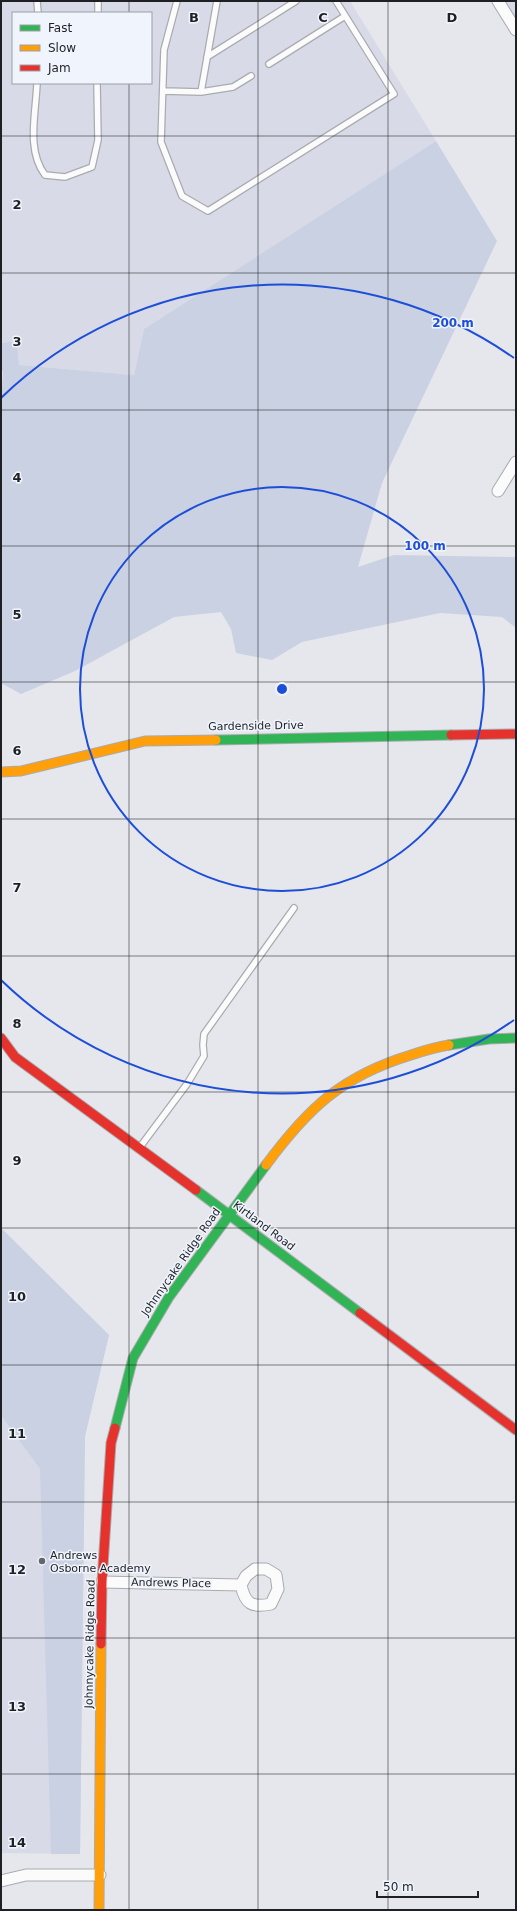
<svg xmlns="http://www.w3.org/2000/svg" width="517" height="1911" viewBox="0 0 517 1911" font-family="'DejaVu Sans',sans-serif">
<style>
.built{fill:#d8dbe7;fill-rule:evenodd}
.green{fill:#cad1e3}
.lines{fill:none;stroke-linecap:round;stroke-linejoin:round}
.lane-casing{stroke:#aaabaf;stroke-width:8}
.street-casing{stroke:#aaabaf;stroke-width:13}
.fast-casing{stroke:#aaabaf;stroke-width:11}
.slow-casing{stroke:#aaabaf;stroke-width:11}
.jam-casing{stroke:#aaabaf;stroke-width:11}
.lane{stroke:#fbfbfc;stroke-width:5.5}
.street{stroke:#fbfbfc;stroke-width:11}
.fast{stroke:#30b455;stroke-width:9}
.slow{stroke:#ff9f0a;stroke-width:9}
.jam{stroke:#e5322d;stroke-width:9}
.grid{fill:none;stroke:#1e2023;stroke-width:1;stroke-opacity:0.55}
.ring{fill:none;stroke:#1d4ed8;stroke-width:2}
.poi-dot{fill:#646669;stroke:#f0f4fd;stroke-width:1.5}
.labels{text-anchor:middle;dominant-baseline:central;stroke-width:3;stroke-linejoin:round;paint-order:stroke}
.street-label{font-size:11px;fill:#1e2023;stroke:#f0f4fd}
.poi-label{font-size:11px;fill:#1e2023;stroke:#f0f4fd;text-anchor:start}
.grid-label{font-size:13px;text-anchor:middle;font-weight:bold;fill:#1e2023;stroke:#f0f4fd;stroke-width:3;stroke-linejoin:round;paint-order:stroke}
.centre{fill:#1d4ed8;stroke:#f0f4fd;stroke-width:2}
.ring-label{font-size:12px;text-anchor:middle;font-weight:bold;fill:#1d4ed8;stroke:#f0f4fd;stroke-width:3;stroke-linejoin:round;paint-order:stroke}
</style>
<rect width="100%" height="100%" fill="#e6e7ec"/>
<path class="built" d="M1,1H350L436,141L144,329L134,375L19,365L17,341L1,343ZM13,13H151V83H13Z
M503,1H516V21Z
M1,1228L109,1335L85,1436L80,1854L1,1853Z"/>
<path class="green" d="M436,141L497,241L382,483L358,567L394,555L516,557V628L502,617L440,613L302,642L272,660L236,653L231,629L221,612L174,617L75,671L21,694L1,683V402L3,371H1V343L17,341L19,365L134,375L144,329Z
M1,1228L109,1335L85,1436L80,1854H51L40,1469L1,1415Z"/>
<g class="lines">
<g class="lane-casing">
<path id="lane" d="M37,1L38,13
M177,1L164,50L161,142L182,196L208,211L394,94L336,1
M98,13V1
M207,57L296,1
M269,64L345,16
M37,83C36,113 26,150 45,175L65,177L92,167L98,140L97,83
M163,91L201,92L233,87L251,76
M201,92L217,1
M140,1147L187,1084L204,1056L203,1045L204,1034L294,908"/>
</g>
<g class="street-casing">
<path id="street" d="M498,1L516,30
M498,491L516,462
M255,1569H266L276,1575L278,1589L271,1604C252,1608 245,1604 241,1585L246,1576Z
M102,1582L241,1585
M1,1881L26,1875H100"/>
</g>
<g class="fast-casing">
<path id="fast" d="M216,740L451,735
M449,1045L489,1039L516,1038
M196,1190L360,1313
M115,1428L133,1358L169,1297L266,1165"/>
</g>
<g class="slow-casing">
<path id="slow" d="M1,772L21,771L145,741L216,740
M266,1165C308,1108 342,1076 411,1055C423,1051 436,1047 449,1045
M99,1910L101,1644"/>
</g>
<g class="jam-casing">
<path id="jam" d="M451,735L516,734
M1,1038L15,1057L196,1190
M360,1313L516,1430
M101,1644L102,1582L111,1443L115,1428"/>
</g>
<use href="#lane" class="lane"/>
<use href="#street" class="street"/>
<use href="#fast" class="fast"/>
<use href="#slow" class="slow"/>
<use href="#jam" class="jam"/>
</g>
<path class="grid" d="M129,1V13M258,1V1910M388,1V1910M129,83V1910M1,136H516M1,273H516M1,410H516M1,546H516M1,682H516M1,819H516M1,956H516M1,1092H516M1,1228H516M1,1365H516M1,1502H516M1,1638H516M1,1774H516"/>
<g class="ring">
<circle cx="282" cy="689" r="202"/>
<path d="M514 1020A404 404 0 0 1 1 980M1 398A404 404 0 0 1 514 358"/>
</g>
<circle class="poi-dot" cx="42" cy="1561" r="4"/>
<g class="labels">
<g class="street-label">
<text transform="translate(256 726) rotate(-1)">Gardenside Drive</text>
<text transform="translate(264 1226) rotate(37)">Kirtland Road</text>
<text transform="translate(181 1262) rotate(-55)">Johnnycake Ridge Road</text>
<text transform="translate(171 1583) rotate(1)">Andrews Place</text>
<text transform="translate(90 1644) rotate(-89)">Johnnycake Ridge Road</text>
</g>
<g class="poi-label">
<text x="50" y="1555">Andrews<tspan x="50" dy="13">Osborne Academy</tspan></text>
</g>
</g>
<g class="grid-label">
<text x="194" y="22">B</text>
<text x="323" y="22">C</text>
<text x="452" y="22">D</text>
<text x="17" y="209">2</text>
<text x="17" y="346">3</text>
<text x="17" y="482">4</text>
<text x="17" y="619">5</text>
<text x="17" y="755">6</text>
<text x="17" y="892">7</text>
<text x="17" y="1028">8</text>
<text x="17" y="1165">9</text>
<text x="17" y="1301">10</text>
<text x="17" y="1438">11</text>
<text x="17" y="1574">12</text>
<text x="17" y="1711">13</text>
<text x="17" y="1847">14</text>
</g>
<circle cx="282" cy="689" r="6" class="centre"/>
<g class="ring-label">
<text x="453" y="327">200 m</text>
<text x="425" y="550">100 m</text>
</g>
<rect width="517" height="1911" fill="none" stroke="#1e2023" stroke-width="4"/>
<rect x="12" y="12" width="140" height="72" fill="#f0f4fd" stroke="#9c9fa6"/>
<rect x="20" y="25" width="20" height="6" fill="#30b455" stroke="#9c9fa6"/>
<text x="48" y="32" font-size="12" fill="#1e2023">Fast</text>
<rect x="20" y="45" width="20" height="6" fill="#ff9f0a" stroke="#9c9fa6"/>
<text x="48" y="52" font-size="12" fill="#1e2023">Slow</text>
<rect x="20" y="65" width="20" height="6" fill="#e5322d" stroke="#9c9fa6"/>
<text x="48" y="72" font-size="12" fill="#1e2023">Jam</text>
<path d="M377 1891v6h101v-6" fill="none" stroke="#1e2023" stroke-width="2"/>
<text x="383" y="1891" font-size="12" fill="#1e2023" stroke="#f0f4fd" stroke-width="3" paint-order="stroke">50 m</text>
</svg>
